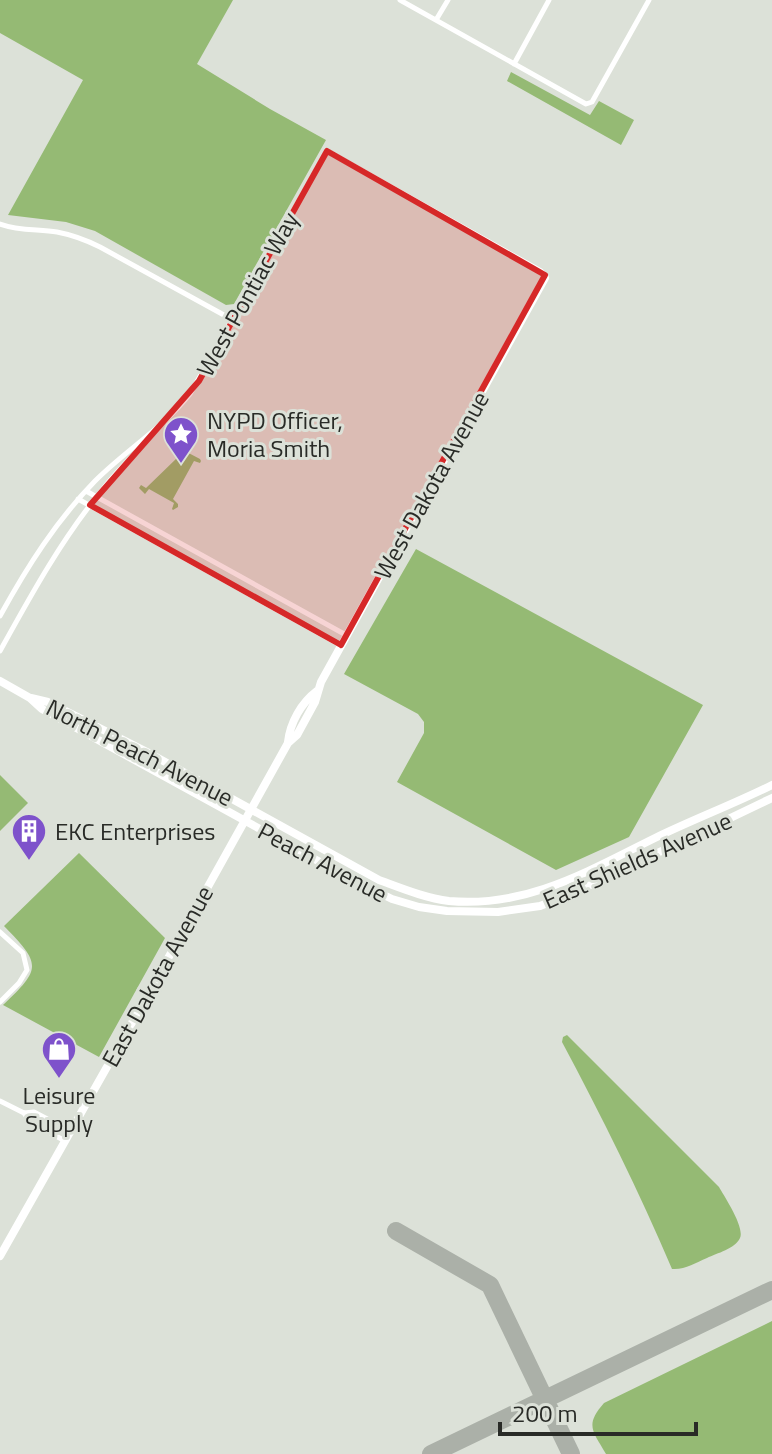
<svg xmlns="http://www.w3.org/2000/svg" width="772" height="1454" viewBox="0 0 772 1454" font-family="'Titillium Web',sans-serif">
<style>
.green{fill:#95ba74}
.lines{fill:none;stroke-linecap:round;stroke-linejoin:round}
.taxiway{stroke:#abb0a8;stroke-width:18}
.street{stroke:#fff;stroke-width:5}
.secondary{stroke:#fff;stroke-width:8}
.marked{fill:#d62828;fill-opacity:0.2;stroke:#d62828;stroke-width:6;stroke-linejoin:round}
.labels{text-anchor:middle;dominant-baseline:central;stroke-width:6;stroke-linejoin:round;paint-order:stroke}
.street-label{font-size:24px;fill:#292b27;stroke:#dce1d8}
.poi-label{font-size:24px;fill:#292b27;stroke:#dce1d8;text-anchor:start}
</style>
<rect width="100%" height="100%" fill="#dce1d8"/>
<path class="green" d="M0,0H233L197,64L270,109L326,140L234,304L226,305L95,231L66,222L8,215L83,80L0,33Z
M511,72L590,115L599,101L634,120L621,145L507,81Z
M179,448L200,459L201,461L200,463L194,461L173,499L178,504V507L173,510L172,509L174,503L149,489L145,494L139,488L141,485L146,488L177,458L173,453Z
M416,549L703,705L629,837L556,870L397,782L424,733V722L418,714L344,674Z
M0,775L28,803L0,831Z
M79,853L165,938L99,1057L3,1005C42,968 41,964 4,926Z
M567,1035L719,1187C724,1196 745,1227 740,1238C735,1249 717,1253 707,1258C695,1263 685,1270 672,1269C639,1191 602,1117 562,1042L563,1037Z
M772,1321V1454H606C592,1430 585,1425 604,1403Z"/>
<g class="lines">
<path class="taxiway" d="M396,1231L490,1285L571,1454
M431,1454L772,1290"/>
<path class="street" d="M400,0L586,104L592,102L649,0
M436,20L448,0
M514,64L549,0
M0,224C19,231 38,229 57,232C73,235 86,240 100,247L233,320
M86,491L346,635
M78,499L340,645
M0,616C27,567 56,521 95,481C126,450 163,428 190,394L327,151L541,271L545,275V278
M0,651C31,595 61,540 102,490C116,472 132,457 147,440
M0,932L23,953L27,970L19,983L0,1002
M0,1101L24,1113L34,1112L70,1131
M24,1113L29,1121L65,1141"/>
<path class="secondary" d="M0,681L30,698L42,709L349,878L392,899L419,907L447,911L498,912L540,906L576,892L772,798
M31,698L48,702L147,752L379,880C401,888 425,898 449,901C527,908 588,871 655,838C694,819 734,804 772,785
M288,742C290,723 301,703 317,691
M0,1256L142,1005L288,743L297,735L315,702L321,682L545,278"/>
</g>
<path class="marked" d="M327,151L545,275L341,645L90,505L199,381Z"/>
<defs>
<g id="sight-pin" transform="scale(1.8)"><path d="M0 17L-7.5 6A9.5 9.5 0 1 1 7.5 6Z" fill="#7e52cb" stroke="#dce1d8"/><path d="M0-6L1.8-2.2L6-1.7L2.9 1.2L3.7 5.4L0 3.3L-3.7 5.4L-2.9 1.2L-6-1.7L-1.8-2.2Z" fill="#fff"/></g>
<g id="building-pin" transform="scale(1.8)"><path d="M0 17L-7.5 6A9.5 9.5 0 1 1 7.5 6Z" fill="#7e52cb" stroke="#dce1d8"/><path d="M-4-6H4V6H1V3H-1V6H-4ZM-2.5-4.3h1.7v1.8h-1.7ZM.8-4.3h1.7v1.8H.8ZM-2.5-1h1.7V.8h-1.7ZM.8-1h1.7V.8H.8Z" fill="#fff"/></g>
<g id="shop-pin" transform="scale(1.8)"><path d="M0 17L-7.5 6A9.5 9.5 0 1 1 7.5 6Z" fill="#7e52cb" stroke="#dce1d8"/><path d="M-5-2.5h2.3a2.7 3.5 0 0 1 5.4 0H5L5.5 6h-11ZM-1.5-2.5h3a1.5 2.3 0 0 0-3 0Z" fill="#fff"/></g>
</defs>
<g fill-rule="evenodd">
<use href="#sight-pin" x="181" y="434"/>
<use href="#building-pin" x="29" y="831"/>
<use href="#shop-pin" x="59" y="1049"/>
</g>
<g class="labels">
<g class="street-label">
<text transform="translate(247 294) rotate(-61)">West Pontiac Way</text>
<text transform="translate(431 485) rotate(-61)">West Dakota Avenue</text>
<text transform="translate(140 752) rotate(27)">North Peach Avenue</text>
<text transform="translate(637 860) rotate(-24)">East Shields Avenue</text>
<text transform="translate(323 862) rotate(28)">Peach Avenue</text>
<text transform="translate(157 976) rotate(-61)">East Dakota Avenue</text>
</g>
<g class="poi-label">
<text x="207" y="420">NYPD Officer,<tspan x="207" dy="28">Moria Smith</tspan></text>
<text x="55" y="831">EKC Enterprises</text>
<text x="59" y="1095" text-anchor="middle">Leisure<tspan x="59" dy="28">Supply</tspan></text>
</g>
</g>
<path d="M500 1422v12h196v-12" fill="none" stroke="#292b27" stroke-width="4"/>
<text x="512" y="1422" font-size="24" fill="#292b27" stroke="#dce1d8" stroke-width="6" paint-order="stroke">200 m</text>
</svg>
